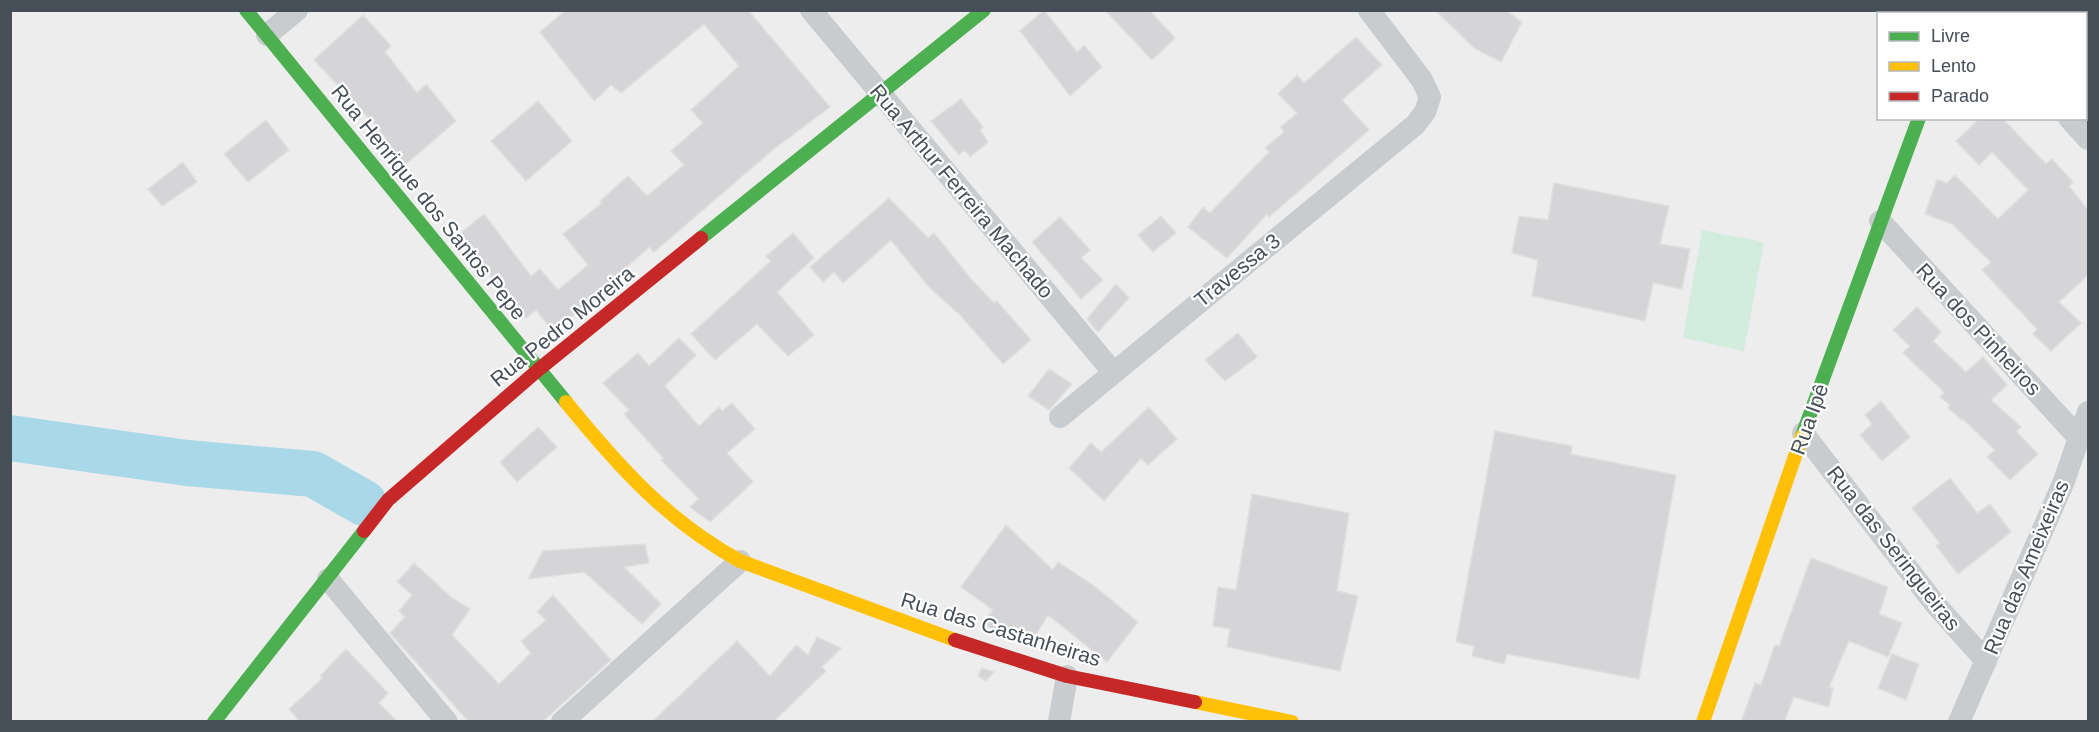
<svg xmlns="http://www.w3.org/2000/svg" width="2099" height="732" viewBox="0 0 2099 732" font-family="Helvetica,sans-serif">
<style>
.green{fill:#d2ecdd}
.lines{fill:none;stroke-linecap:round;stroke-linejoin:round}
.river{stroke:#a9d9e8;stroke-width:46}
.building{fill:#d5d5d7;stroke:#dfdfe0;stroke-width:1.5}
.street{stroke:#c9ccce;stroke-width:22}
.fast{stroke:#4caf50;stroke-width:14}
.slow{stroke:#ffc107;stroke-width:14}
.jam{stroke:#c62828;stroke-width:14}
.labels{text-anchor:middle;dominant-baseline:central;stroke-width:4.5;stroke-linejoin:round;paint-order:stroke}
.street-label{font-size:21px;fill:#464f58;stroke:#fff}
</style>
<rect width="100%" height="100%" fill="#eeeded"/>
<path class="green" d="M1702,230L1764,242L1744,351L1683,338Z"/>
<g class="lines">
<path class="river" d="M10,438L187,463L313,474L364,503"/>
</g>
<path class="building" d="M566,10H748L830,107L775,148L654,252L649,247L554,333L536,310L526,318L457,236L484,214L531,276L540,269L558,290L588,265L563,234L602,203L600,201L628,176L647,196L684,165L671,151L703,123L691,110L739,66L704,24L621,93L611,85L594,101L540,32Z
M1044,10L1077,52L1084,45L1102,67L1070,96L1020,31Z
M1105,10H1149L1175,38L1152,60Z
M1435,10H1505L1522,22L1501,62L1474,48Z
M363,15L391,46L385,52L417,93L426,84L456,121L406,164L383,142L386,139L379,129L314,60Z
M1356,37L1382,65L1342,100L1369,130L1269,217L1267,214L1227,258L1188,227L1203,207L1210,213L1269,152L1265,148L1284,132L1281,127L1297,113L1278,94L1297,75L1304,83Z
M961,99L983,127L980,130L988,142L970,157L965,150L959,155L931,121Z
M538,101L572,141L526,181L491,141Z
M1980,118H2002L2046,164L2052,159L2073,182L2069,186L2088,210V275L2059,302L2081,323L2051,351L2033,334L2037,329L1982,270L1991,262L1952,224L1925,214L1937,180L1947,183L1955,175L1998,219L2028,190L1992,152L1979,165L1956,141Z
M266,120L289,150L248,182L224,154Z
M183,162L197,182L162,206L148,189Z
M1554,183L1669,206L1660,244L1690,249L1682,289L1653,283L1645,321L1532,296L1538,260L1512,253L1519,216L1548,220Z
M889,198L928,238L934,233L971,279L994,303L997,301L1031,340L1003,364L961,316L928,286L891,240L843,283L834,272L823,282L810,267Z
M1161,216L1176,233L1153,252L1138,235Z
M1060,217L1090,250L1081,258L1103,280L1081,299L1032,242Z
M793,233L814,258L777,292L814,335L788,356L757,324L715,360L691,334L771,261L766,256Z
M1116,284L1129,298L1098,332L1087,319Z
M1917,307L1941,332L1933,341L1966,372L1983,357L2007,385L1991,400L2021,427L2016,431L2038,454L2010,480L1987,457L1995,450L1963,419L1962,420L1948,408L1950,405L1940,397L1944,392L1903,353L1910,346L1893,330Z
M1238,333L1257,357L1225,381L1205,360Z
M679,338L696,355L665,386L685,410L699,426L719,407L722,411L732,403L755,429L727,453L753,482L710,522L690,507L699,499L661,460L663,458L624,414L629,410L603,383L638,353L649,366Z
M1049,369L1072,384L1049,410L1028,396Z
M1881,401L1910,437L1882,461L1860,435L1872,424L1865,415Z
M1149,407L1177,439L1148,465L1141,458L1104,501L1069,468L1091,443L1101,452Z
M538,427L557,447L517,482L500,462Z
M1495,431L1572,446L1571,454L1676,475L1639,679L1507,654L1504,664L1472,656L1474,646L1456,642Z
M1950,478L1977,513L1990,504L2011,532L1958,574L1936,546L1940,543L1912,508Z
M1252,494L1349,513L1337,591L1358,596L1340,671L1227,647L1230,629L1213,626L1218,587L1236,590Z
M1006,525L1053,570L1058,562L1097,588L1138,622L1107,662L1048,615L1030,644L1000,635L983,623L993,610L961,587Z
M645,544L649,563L624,567L661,604L642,624L584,572L528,579L543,551Z
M1811,558L1888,587L1879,614L1902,623L1888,657L1849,641L1829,687L1833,688L1829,707L1794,697L1784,722H1741L1755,683L1761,685L1775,645L1779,646Z
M414,563L452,598L470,609L452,635L499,684L531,653L521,641L546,620L537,612L553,595L611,660L542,722H469L390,633L405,617L399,611L412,595L397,582Z
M817,637L841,648L822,667L826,671L773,722H652L737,641L770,676L796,645L808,655Z
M346,649L388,693L379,703L398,722H300L289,709L323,678L320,676Z
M1892,654L1919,664L1906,700L1878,688Z
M982,668L994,672L986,681L978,676Z"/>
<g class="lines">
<path class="street" d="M811,10L1113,372
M1967,10L1969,14
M267,35L297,10
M2069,118L2088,139
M1880,221L2078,437
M1060,417L1415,125L1425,112L1430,97L1422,80L1369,10
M1803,433L1935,604L1986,661
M328,579L447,722
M562,722L740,561
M1059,722L1067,676
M1959,722L2064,481L2088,412"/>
<path class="fast" d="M246,10L566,402
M701,238L984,10
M1802,436L1919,118
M214,722L364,531"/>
<path class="slow" d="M566,402C618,466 667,521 740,561L955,640
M1195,702L1292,722
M1703,722L1802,436"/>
<path class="jam" d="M364,531L388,500L538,370L701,238
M955,640L1067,676L1195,702"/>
</g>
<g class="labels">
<g class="street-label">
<text transform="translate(962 191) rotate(50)">Rua Arthur Ferreira Machado</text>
<text transform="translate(429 202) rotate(51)">Rua Henrique dos Santos Pepe</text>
<text transform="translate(1237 270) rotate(-39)">Travessa 3</text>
<text transform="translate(562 326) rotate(-39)">Rua Pedro Moreira</text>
<text transform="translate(1979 329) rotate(47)">Rua dos Pinheiros</text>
<text transform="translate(1809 419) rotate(-70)">Rua Ipê</text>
<text transform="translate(1894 548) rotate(52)">Rua das Seringueiras</text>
<text transform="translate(2026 567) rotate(-67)">Rua das Ameixeiras</text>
<text transform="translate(1001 629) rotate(17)">Rua das Castanheiras</text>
</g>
</g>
<rect width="2099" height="732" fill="none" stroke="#464f58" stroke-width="24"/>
<rect x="1877" y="12" width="210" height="108" fill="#ffffff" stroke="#b5b9bc" stroke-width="1.5"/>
<rect x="1889" y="32" width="30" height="9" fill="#4caf50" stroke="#b5b9bc" stroke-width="1.5"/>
<text x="1931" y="42" font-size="18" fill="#464f58">Livre</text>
<rect x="1889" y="62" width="30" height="9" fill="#ffc107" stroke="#b5b9bc" stroke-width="1.5"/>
<text x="1931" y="72" font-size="18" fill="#464f58">Lento</text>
<rect x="1889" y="92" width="30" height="9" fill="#c62828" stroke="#b5b9bc" stroke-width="1.5"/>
<text x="1931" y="102" font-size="18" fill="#464f58">Parado</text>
</svg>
